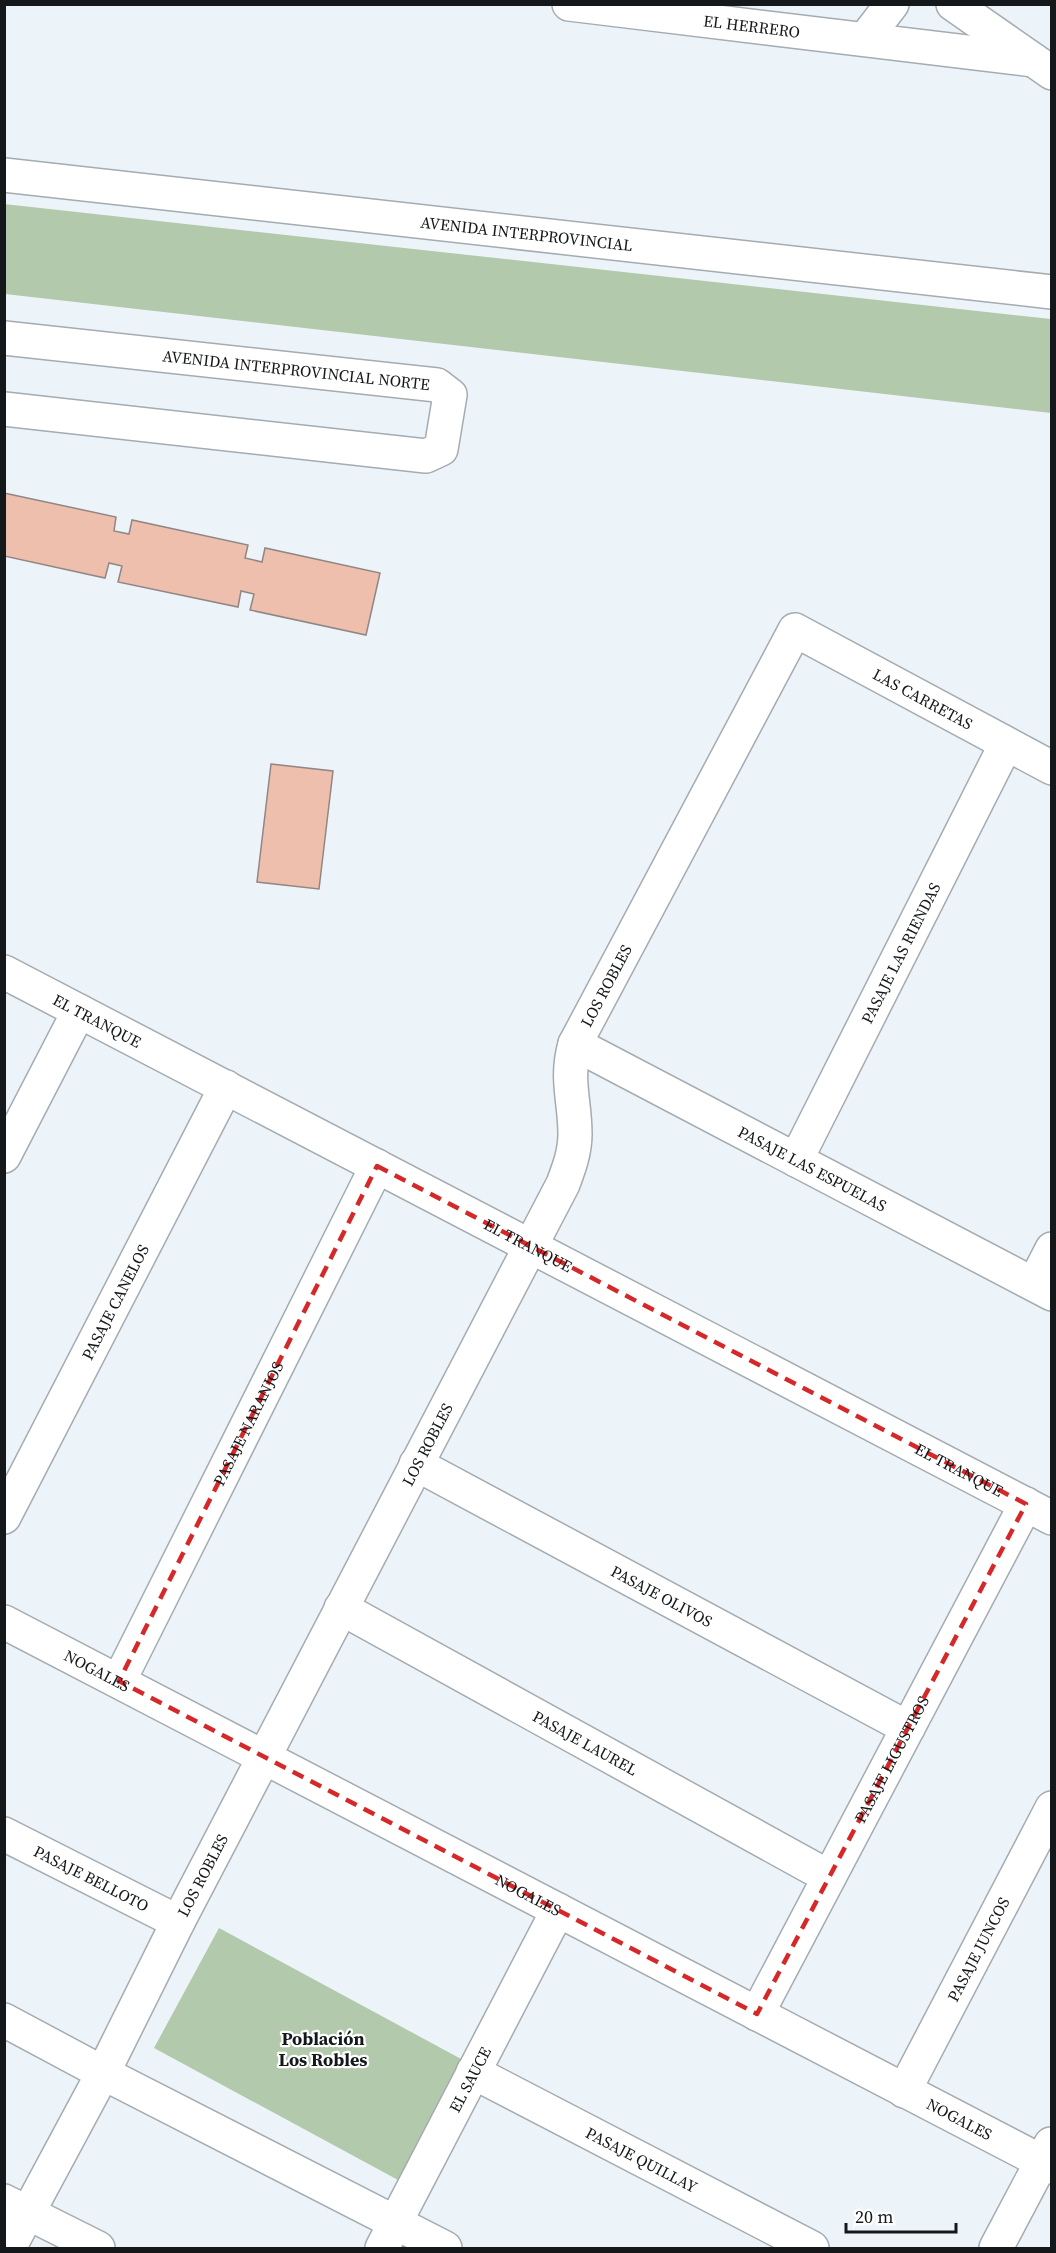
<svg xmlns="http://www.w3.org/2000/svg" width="1056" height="2253" viewBox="0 0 1056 2253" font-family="'Source Serif 4',serif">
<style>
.green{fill:#b3c9ab}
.building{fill:#efbfad;stroke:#908784;stroke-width:1.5}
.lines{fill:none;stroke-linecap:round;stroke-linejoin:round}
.minor-casing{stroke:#a4abb1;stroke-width:36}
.minor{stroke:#fff;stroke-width:33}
.marked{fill:none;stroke:#d62828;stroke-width:4.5;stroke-dasharray:12 8;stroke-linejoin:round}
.labels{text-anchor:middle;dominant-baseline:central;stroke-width:4.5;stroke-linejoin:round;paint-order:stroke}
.street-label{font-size:16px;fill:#15181a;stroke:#fff}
.neighbourhood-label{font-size:18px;font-weight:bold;fill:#15181a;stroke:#fff}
</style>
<rect width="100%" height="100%" fill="#ecf4fa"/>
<path class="green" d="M4,204L1051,319V413L5,294Z
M219,1928L463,2060L398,2180L154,2048Z"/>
<path class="building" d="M4,493L116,517L114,531L129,534L132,520L248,545L245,558L262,562L265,548L380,573L366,635L250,610L254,594L241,591L238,607L118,582L122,566L109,563L105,578L4,556Z
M271,764L333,771L319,889L257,882Z"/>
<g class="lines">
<g class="minor-casing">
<g id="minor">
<path id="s1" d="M569,4L1033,60"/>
<path d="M953,4L1052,73"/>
<path d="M865,39L892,4"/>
<path id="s2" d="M4,175L1052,292"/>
<path id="s3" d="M4,338L437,385L450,395L441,449L426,456L4,409"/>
<path id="s4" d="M4,972L1052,1518"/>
<path id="s5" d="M575,1044L1052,1294"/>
<path d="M4,1156L79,1011"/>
<path id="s6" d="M796,1160L1006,744"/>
<path d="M1034,1284L1052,1249"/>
<path id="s7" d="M416,1464L908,1728"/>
<path id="s8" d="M4,1517L226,1087"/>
<path id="s9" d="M341,1608L829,1877"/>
<path id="s10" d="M4,1622L1052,2167"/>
<path id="s11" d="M119,1681L377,1166"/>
<path id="s12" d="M4,1834L178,1922"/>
<path id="s13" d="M757,2014L1026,1504"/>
<path d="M4,2020L103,2073L445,2248"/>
<path id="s14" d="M473,2072L812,2248"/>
<path id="s15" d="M904,2091L1052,1808"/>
<path d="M4,2201L98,2248"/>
<path id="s16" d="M9,2248L103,2073L178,1922L563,1184C569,1168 575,1152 575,1134C575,1100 565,1079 575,1044L795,630L1052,768"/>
<path id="s17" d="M382,2248L558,1910"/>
<path d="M996,2248L1051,2144"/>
</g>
</g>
<use href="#minor" class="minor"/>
</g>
<path class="marked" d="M377,1166L1026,1504L757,2014L119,1681Z"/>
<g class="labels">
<g class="street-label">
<text stroke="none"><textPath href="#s1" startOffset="184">EL HERRERO</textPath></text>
<text stroke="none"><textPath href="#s2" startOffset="526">AVENIDA INTERPROVINCIAL</textPath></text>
<text stroke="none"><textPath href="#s3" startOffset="294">AVENIDA INTERPROVINCIAL NORTE</textPath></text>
<text stroke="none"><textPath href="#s16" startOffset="1956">LAS CARRETAS</textPath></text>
<text stroke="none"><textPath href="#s6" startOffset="232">PASAJE LAS RIENDAS</textPath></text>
<text stroke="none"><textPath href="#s16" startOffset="1408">LOS ROBLES</textPath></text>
<text stroke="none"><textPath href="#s4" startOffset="105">EL TRANQUE</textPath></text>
<text stroke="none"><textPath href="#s5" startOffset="268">PASAJE LAS ESPUELAS</textPath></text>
<text stroke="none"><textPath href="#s4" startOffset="591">EL TRANQUE</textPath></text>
<text stroke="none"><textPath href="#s8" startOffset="242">PASAJE CANELOS</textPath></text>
<text stroke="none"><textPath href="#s11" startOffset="288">PASAJE NARANJOS</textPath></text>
<text stroke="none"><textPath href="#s16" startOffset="906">LOS ROBLES</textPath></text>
<text stroke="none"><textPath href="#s4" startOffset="1077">EL TRANQUE</textPath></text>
<text stroke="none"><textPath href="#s7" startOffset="279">PASAJE OLIVOS</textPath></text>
<text stroke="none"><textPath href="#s10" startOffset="105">NOGALES</textPath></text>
<text stroke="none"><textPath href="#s9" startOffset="279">PASAJE LAUREL</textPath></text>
<text stroke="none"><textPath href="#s13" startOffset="288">PASAJE LIGUSTROS</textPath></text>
<text stroke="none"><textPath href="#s16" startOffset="420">LOS ROBLES</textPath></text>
<text stroke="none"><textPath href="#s12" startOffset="98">PASAJE BELLOTO</textPath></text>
<text stroke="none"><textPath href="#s10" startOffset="591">NOGALES</textPath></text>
<text stroke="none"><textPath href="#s15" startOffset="160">PASAJE JUNCOS</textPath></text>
<text stroke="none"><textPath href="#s17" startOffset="190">EL SAUCE</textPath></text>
<text stroke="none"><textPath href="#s10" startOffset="1077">NOGALES</textPath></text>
<text stroke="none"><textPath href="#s14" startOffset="190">PASAJE QUILLAY</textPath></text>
</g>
<g class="neighbourhood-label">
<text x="323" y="2038">Población<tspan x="323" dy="21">Los Robles</tspan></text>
</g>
</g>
<rect width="1056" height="2253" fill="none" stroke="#15181a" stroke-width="12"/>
<path d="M846 2223v9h110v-9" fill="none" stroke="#15181a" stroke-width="3"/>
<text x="855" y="2223" font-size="18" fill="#15181a" stroke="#ffffff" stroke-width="4.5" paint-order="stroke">20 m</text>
</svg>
